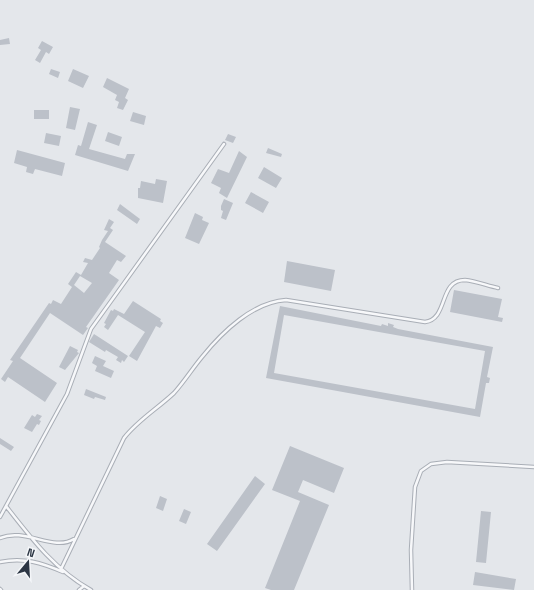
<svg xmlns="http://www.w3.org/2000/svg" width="534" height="590" viewBox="0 0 534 590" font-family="'Space Grotesk',sans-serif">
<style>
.building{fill:#bcc1c9;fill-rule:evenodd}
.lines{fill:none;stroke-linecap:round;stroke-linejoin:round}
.service-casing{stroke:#a9aeb6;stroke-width:4.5}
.service{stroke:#f7f8fa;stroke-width:2.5}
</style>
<rect width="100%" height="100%" fill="#e4e7eb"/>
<path class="building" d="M9,38L10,44L0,45V40Z
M42,41L53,47L49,54L46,52L40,63L35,60L41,50L38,48Z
M51,69L60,72L58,78L49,74Z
M73,69L89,76L83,88L68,81Z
M107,78L129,89L125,98L128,100L123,110L117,108L119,102L115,100L117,95L103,87Z
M70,107L80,109L75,130L66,128Z
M34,110H49V119H34Z
M133,112L146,116L144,125L130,121Z
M88,122L97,125L89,149L125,159L127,154H135L128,171L75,155L78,145L81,146Z
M108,132L122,137L119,146L105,141Z
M46,133L61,136L59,146L44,143Z
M228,134L236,137L233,143L225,140Z
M268,148L282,154L281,157L266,153Z
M17,150L65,163L62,176L35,169L33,174L26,172L27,167L14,163Z
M239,151L247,157L227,198L219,193L221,188L211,183L218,169L229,173Z
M264,167L282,178L276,188L258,178Z
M156,179L167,181L163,203L138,198V188H140L141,181L155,184Z
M251,192L269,202L263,213L245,203Z
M224,199L233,203L226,220L221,218L223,211L221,210V206Z
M120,204L140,219L137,224L117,210Z
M195,213L203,217L202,220L209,223L199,244L185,238Z
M109,219L114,222L110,228L113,230L105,242L102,240L108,231L104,230Z
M102,240L126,256L121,262L117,260L109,273L119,280L86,327L88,328L83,335L50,313L20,358L57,383L45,402L8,377L5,382L1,379L13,361L10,360L49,303L51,304L53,300L61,304L72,287L68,284L76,272L81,275L88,263L83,262L85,258L92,260L100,248L99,247ZM80,276L92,283L84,293L74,285Z
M287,261L335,270L331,291L284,282Z
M454,290L502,299L498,317L503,318L502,322L450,312Z
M133,301L161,319L160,321L163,323L160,328L156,326L137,361L129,356L145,332L118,315L108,330L104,327L106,324L104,323L111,310L113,311L114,309L124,314Z
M280,306L381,326L382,324L388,326V323L394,325L393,327L398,329L493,347L487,377L490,378L489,383H486L480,417L266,378ZM284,315L485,351L475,409L274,373Z
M94,334L128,356L124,362L122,360L121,363L116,360L118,357L106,350L105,352L89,342Z
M70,346L78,350L77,352L79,353L65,370L59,367Z
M95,356L106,361L103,366L114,371L111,378L95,371L97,366L92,363Z
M86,389L106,397L105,400L95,397L94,399L84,395Z
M37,414L42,416L39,420L41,421L39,425L37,424L32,432L24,428L32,415L35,417Z
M0,438L14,447L11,451L0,444Z
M290,446L344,468L334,493L303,480L298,492L329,505L294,590H271L265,588L300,501L272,490Z
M255,476L265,484L217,551L207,544Z
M160,496L167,499L163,511L156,508Z
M184,509L191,512L186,524L179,521Z
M481,511L491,512L486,563L476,562Z
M475,572L516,579L514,590L473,585Z"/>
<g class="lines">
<g class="service-casing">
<path id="service" d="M6,506C31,538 55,570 91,590
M0,517L67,394L91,329L224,144
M0,538C25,527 53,552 74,539
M0,562C24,557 42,563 63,572
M61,569L124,438C138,420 157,409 174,393C184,382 192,369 202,357C222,332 253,302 286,300L425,322C449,319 438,280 465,280C476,281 488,286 498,288
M0,589L1,590
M79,590L84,586
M412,590L411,550L415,487L421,471L431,464L447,462L534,467"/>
</g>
<use href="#service" class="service"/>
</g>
<g transform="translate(28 562) rotate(18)" stroke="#f4f6f9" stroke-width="3" paint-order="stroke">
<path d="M0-3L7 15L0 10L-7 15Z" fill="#2c3644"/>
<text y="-6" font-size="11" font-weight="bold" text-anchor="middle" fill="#2c3644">N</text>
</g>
</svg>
